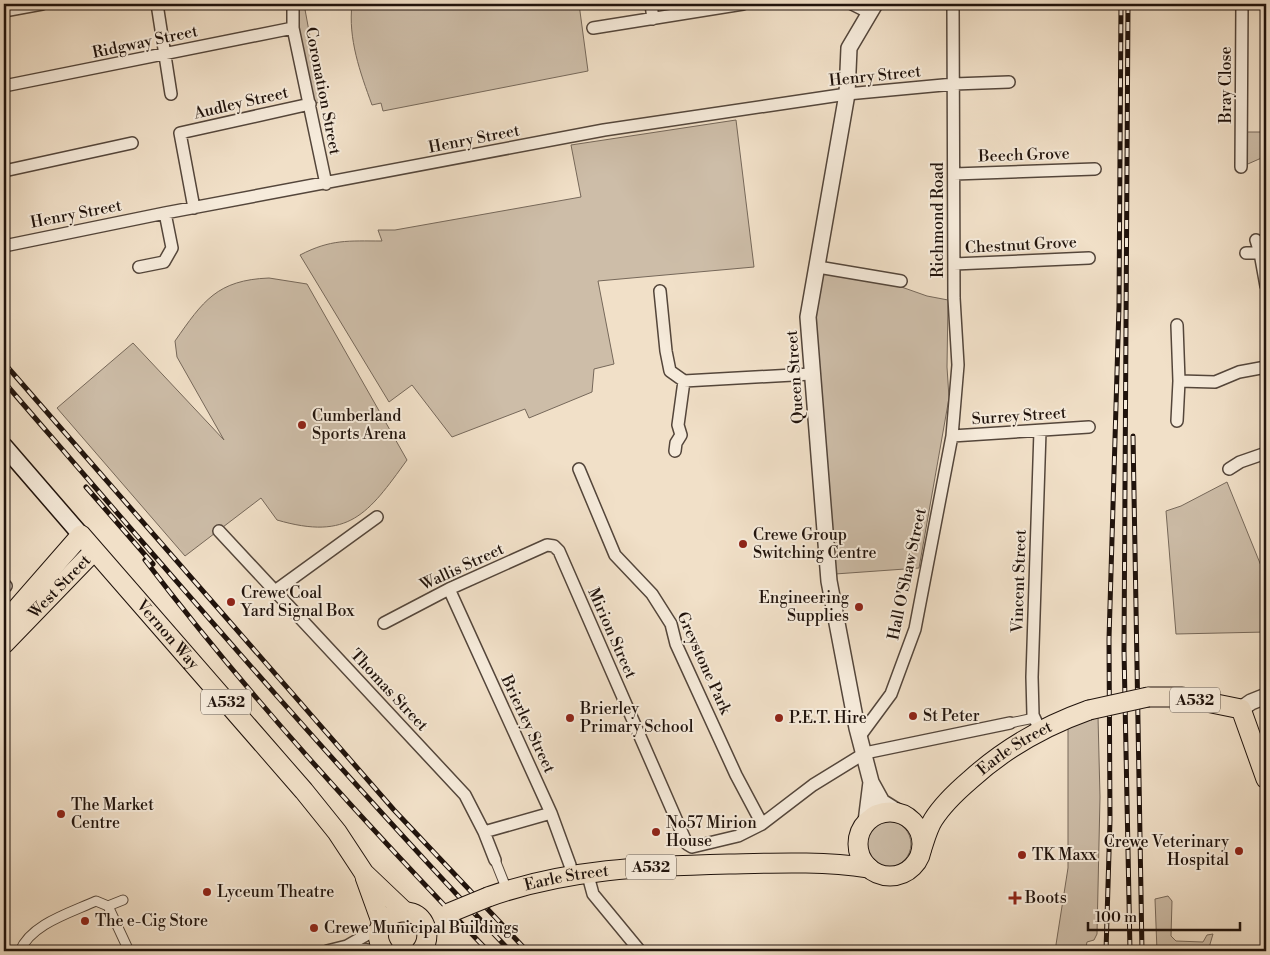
<svg xmlns="http://www.w3.org/2000/svg" width="1270" height="955" viewBox="0 0 1270 955" font-family="'Libre Bodoni',serif">
<style>
.green{fill:#cdbda8;stroke:#76685a}
.lines{fill:none;stroke-linecap:round;stroke-linejoin:round}
.pedestrian-casing{stroke:#54463b;stroke-width:11}
.minor-casing{stroke:#54463b;stroke-width:14}
.tertiary-casing{stroke:#54463b;stroke-width:18}
.secondary-casing{stroke:#20130c;stroke-width:19}
.primary-casing{stroke:#20130c;stroke-width:21}
.pedestrian{stroke:#f6ebdb;stroke-width:9}
.minor{stroke:#f6ebdb;stroke-width:11}
.tertiary{stroke:#f6ebdb;stroke-width:15}
.secondary{stroke:#f6ebdb;stroke-width:16}
.primary{stroke:#f1e0c8;stroke-width:19}
.rail-casing{stroke:#20130c;stroke-width:5}
.rail{stroke:#f6ebdb;stroke-width:3;stroke-dasharray:9;stroke-linecap:butt}
.primary-bridge-casing{stroke:#20130c;stroke-width:21;stroke-linecap:butt}
.primary-bridge{stroke:#f1e0c8;stroke-width:19}
.poi-dot{fill:#8f2418;stroke:#f6ebdb;stroke-width:2}
.labels{text-anchor:middle;dominant-baseline:central;stroke-width:4;stroke-linejoin:round;paint-order:stroke}
.shield{fill:#f6ebdb;stroke:#60544a;stroke-width:1}
.shield-label{font-size:15px;font-weight:bold;fill:#20130c}
.street-label{font-size:16px;fill:#20130c;stroke:#f6ebdb}
.poi-label{font-size:16px;fill:#20130c;stroke:#f6ebdb;text-anchor:start}
</style>
<rect width="100%" height="100%" fill="#f1e0c8"/>
<filter id="stains"><feTurbulence type="fractalNoise" baseFrequency=".004" numOctaves="4"/><feColorMatrix values="0 0 0 0 .2 0 0 0 0 .09 0 0 0 0 .02 0 0 0 .5 -.17"/></filter>
<radialGradient id="worn" r=".72"><stop offset=".6" stop-color="#630" stop-opacity="0"/><stop offset="1" stop-color="#630" stop-opacity=".3"/></radialGradient>
<path class="green" d="M293,4H304L322,102L310,104Z
M352,4H579L588,71L383,111L381,103L372,105C360,72 348,39 352,4Z
M736,120L754,267L598,281L614,364L594,369L592,392L529,418L525,409L452,437L412,385L389,402L300,255C331,239 348,241 382,241L378,230H395L581,197L571,145Z
M1241,132H1266V156L1241,167Z
M824,270L893,284L927,296L948,300L947,367L949,398L919,568L835,574L815,318Z
M269,278L307,284L407,460C368,514 349,541 277,520L261,498L185,556L57,408L133,343L224,440L177,357L175,341C203,301 217,280 269,278Z
M1227,482L1266,578V632L1176,634L1166,511L1181,506Z
M1098,716L1100,797L1097,934L1094,940L1087,942L1085,951H1055L1068,868V728Z
M865 844a23 23 0 1 1 46 0a23 23 0 1 1-46 0Z
M1168,896L1172,901L1171,936L1176,941L1203,942L1207,935L1213,934L1208,951H1157L1155,899Z"/>
<g class="lines">
<g class="pedestrian-casing">
<path id="pedestrian" d="M1010,723L1034,718
M495,860L507,890
M108,906L129,951
M20,951C31,924 70,913 96,901L108,906L123,900"/>
</g>
<g class="minor-casing">
<path id="minor" d="M157,4L171,94
M293,4V28L326,184
M651,4L653,19
M852,4L870,13
M4,11L42,4
M593,28L743,4
M4,86L293,28
M1241,167L1242,4
M4,171L132,143
M954,174L1095,169
M194,208L180,133L310,104
M1256,240L1260,253
M4,246L165,213L604,130L847,94L954,84L1009,82
M1246,253H1260L1266,286
M954,264L1089,258
M139,267L164,262L172,248L165,213
M818,267L901,281
M660,291L666,351L670,371L684,381L678,425L681,435L676,443L675,451
M684,381L811,374
M1179,381L1215,382L1239,372L1266,367
M1177,421L1179,381L1177,325
M952,436L1089,427
M579,469L615,555L652,594L671,624L676,644L736,775L762,824
M1229,469L1240,462L1266,453
M219,531L465,795L484,832L495,860
M4,587L6,586
M449,589L551,813L570,865L571,874
M275,591L377,517
M384,623L449,589L547,545L554,546L559,551L687,844L692,847L738,836L762,824L813,785L865,753L1010,723
M1040,730L1033,715L1032,677L1040,431
M860,736L891,694L915,629L952,436L958,365L954,298L953,4
M484,832L551,813
M587,872L593,894L640,951
M347,946L373,951
M327,951L347,946L380,927"/>
</g>
<g class="tertiary-casing">
<path id="tertiary" d="M1241,709L1251,702L1266,696
M871,782L882,802L898,812
M866,822L871,782L857,728L829,581L808,317L847,94L849,48L875,4"/>
</g>
<g class="secondary-casing">
<path id="secondary" d="M4,446L81,535"/>
</g>
<g class="primary-casing">
<g id="primary">
<path id="s1" d="M4,623L81,535L304,791L337,832L364,873L405,912"/>
<path id="s2" d="M4,644L94,551"/>
<path d="M1148,697H1182L1241,709L1266,779"/>
<circle cx="890" cy="844" r="32"/>
<path id="s3" d="M922,848C925,839 928,828 933,820C943,804 956,792 970,780C1005,748 1044,726 1089,710"/>
<path d="M365,877L382,924"/>
<path id="s4" d="M488,897C566,869 647,866 729,864C776,863 822,861 869,868"/>
<path d="M384,951C361,918 416,894 426,929C428,937 426,945 421,951"/>
</g>
</g>
<use href="#pedestrian" class="pedestrian"/>
<use href="#minor" class="minor"/>
<use href="#tertiary" class="tertiary"/>
<use href="#secondary" class="secondary"/>
<use href="#primary" class="primary"/>
<g class="rail-casing">
<path id="rail" d="M1128,4L1124,650L1130,951
M4,363L394,810L527,951
M4,382C170,574 335,767 510,951
M1133,436L1142,951
M86,487L153,564
M145,560C250,698 368,826 488,951
M1106,951L1110,820L1109,639L1119,306L1121,4"/>
</g>
<use href="#rail" class="rail"/>
<g class="primary-bridge-casing">
<path id="primary-bridge" d="M1089,710L1148,697
M449,913L488,897"/>
</g>
<use href="#primary-bridge" class="primary-bridge"/>
</g>
<g class="poi-dot">
<circle cx="302" cy="425" r="5"/>
<circle cx="743" cy="544" r="5"/>
<circle cx="231" cy="602" r="5"/>
<circle cx="859" cy="607" r="5"/>
<circle cx="913" cy="716" r="5"/>
<circle cx="570" cy="718" r="5"/>
<circle cx="779" cy="718" r="5"/>
<circle cx="61" cy="814" r="5"/>
<circle cx="656" cy="832" r="5"/>
<circle cx="1239" cy="851" r="5"/>
<circle cx="1022" cy="855" r="5"/>
<circle cx="207" cy="892" r="5"/>
<path d="M1012.5 890.5h5v5h5v5h-5v5h-5v-5h-5v-5h5z"/>
<circle cx="85" cy="921" r="5"/>
<circle cx="314" cy="928" r="5"/>
</g>
<g class="labels">
<g class="shield">
<rect x="1170" y="687.5" width="50" height="25" rx="4"/>
<rect x="201" y="689.5" width="50" height="25" rx="4"/>
<rect x="626" y="854.5" width="50" height="25" rx="4"/>
</g>
<g class="shield-label">
<text x="1195" y="700">A532</text>
<text x="226" y="702">A532</text>
<text x="651" y="867">A532</text>
</g>
<g class="street-label">
<text transform="translate(145 42) rotate(-12)">Ridgway Street</text>
<text transform="translate(875 76) rotate(-6)">Henry Street</text>
<text transform="translate(1226 85) rotate(-90)">Bray Close</text>
<text transform="translate(323 91) rotate(79)">Coronation Street</text>
<text transform="translate(241 103) rotate(-13)">Audley Street</text>
<text transform="translate(474 139) rotate(-11)">Henry Street</text>
<text transform="translate(1024 155) rotate(-2)">Beech Grove</text>
<text transform="translate(76 214) rotate(-11)">Henry Street</text>
<text transform="translate(938 220) rotate(-90)">Richmond Road</text>
<text transform="translate(1021 245) rotate(-3)">Chestnut Grove</text>
<text transform="translate(795 377) rotate(-94)">Queen Street</text>
<text transform="translate(1019 416) rotate(-4)">Surrey Street</text>
<text transform="translate(462 567) rotate(-25)">Wallis Street</text>
<text transform="translate(907 574) rotate(-78)">Hall O'Shaw Street</text>
<text transform="translate(1019 581) rotate(-88)">Vincent Street</text>
<text stroke="none"><textPath href="#s2" startOffset="80">West Street</textPath></text>
<text transform="translate(612 633) rotate(66)">Mirion Street</text>
<text stroke="none"><textPath href="#s1" startOffset="249">Vernon Way</textPath></text>
<text transform="translate(704 663) rotate(66)">Greystone Park</text>
<text transform="translate(389 690) rotate(47)">Thomas Street</text>
<text transform="translate(528 724) rotate(65)">Brierley Street</text>
<text stroke="none"><textPath href="#s3" startOffset="140">Earle Street</textPath></text>
<text stroke="none"><textPath href="#s4" startOffset="81">Earle Street</textPath></text>
</g>
<g class="poi-label">
<text x="312" y="416">Cumberland<tspan x="312" dy="18">Sports Arena</tspan></text>
<text x="753" y="535">Crewe Group<tspan x="753" dy="18">Switching Centre</tspan></text>
<text x="241" y="593">Crewe Coal<tspan x="241" dy="18">Yard Signal Box</tspan></text>
<text x="849" y="598" text-anchor="end">Engineering<tspan x="849" dy="18">Supplies</tspan></text>
<text x="580" y="709">Brierley<tspan x="580" dy="18">Primary School</tspan></text>
<text x="923" y="716">St Peter</text>
<text x="789" y="718">P.E.T. Hire</text>
<text x="71" y="805">The Market<tspan x="71" dy="18">Centre</tspan></text>
<text x="666" y="823">No57 Mirion<tspan x="666" dy="18">House</tspan></text>
<text x="1229" y="842" text-anchor="end">Crewe Veterinary<tspan x="1229" dy="18">Hospital</tspan></text>
<text x="1032" y="855">TK Maxx</text>
<text x="217" y="892">Lyceum Theatre</text>
<text x="1025" y="898">Boots</text>
<text x="95" y="921">The e-Cig Store</text>
<text x="324" y="928">Crewe Municipal Buildings</text>
</g>
</g>
<rect width="1270" height="955" fill="none" stroke="#f1e0c8" stroke-width="20"/>
<rect x="5" y="5" width="1260" height="945" fill="none" stroke="#20130c" stroke-width="2.5"/>
<rect x="10" y="10" width="1250" height="935" fill="none" stroke="#20130c"/>
<path d="M1088 922v8h152v-8" fill="none" stroke="#20130c" stroke-width="2.5"/>
<text x="1095" y="922" font-size="15" fill="#20130c" stroke="#f6ebdb" stroke-width="4" paint-order="stroke">100 m</text>
<rect width="100%" height="100%" filter="url(#stains)"/>
<rect width="100%" height="100%" fill="url(#worn)"/>
</svg>
